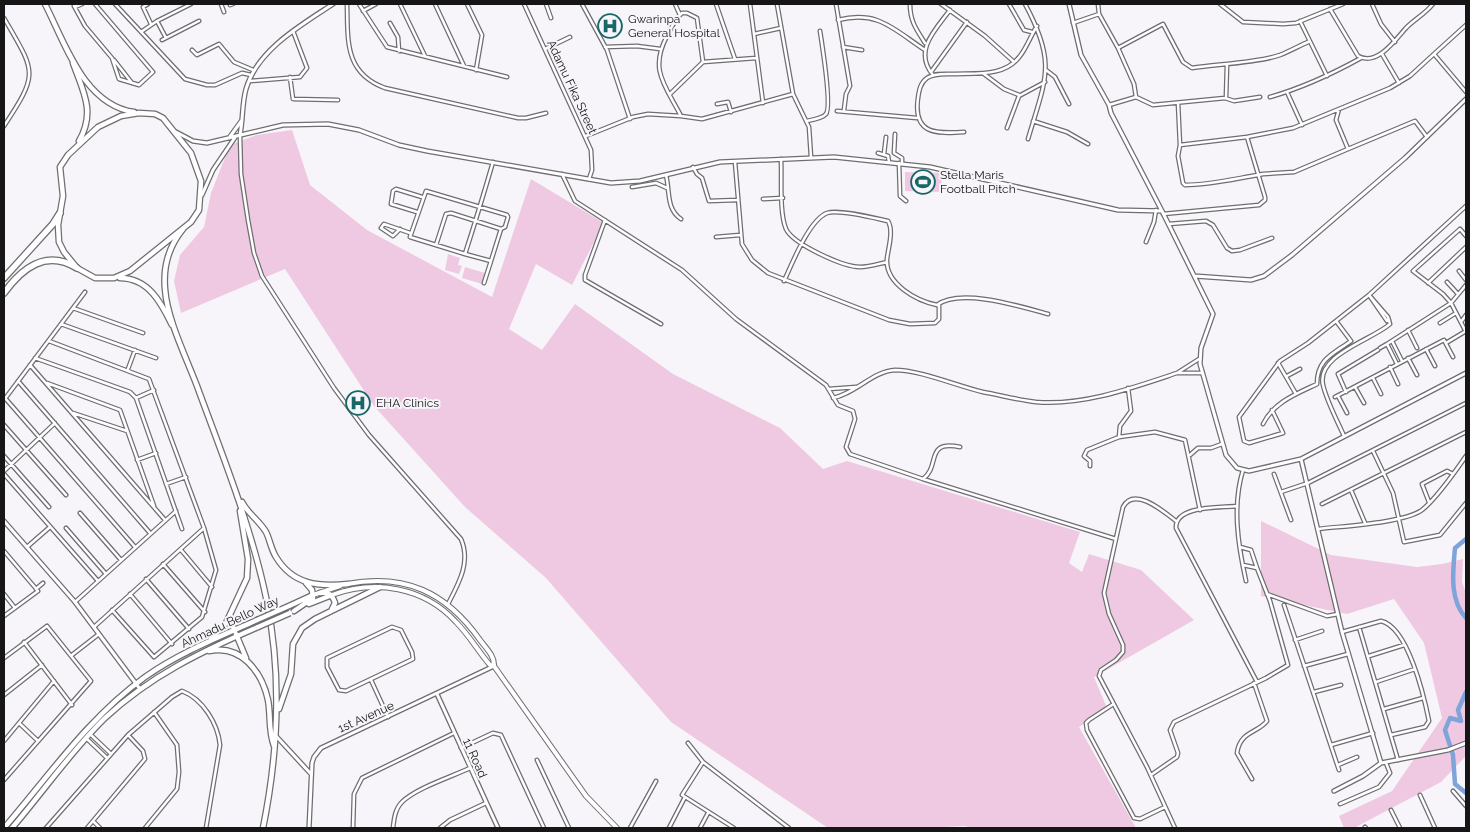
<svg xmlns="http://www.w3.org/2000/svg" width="1470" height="832" viewBox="0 0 1470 832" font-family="Raleway,sans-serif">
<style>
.green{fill:#efc9e2}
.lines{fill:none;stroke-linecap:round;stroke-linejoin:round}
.river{stroke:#7fa4da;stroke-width:4.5}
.minor-casing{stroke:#6e6d71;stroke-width:5}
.tertiary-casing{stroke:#6e6d71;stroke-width:5.5}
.secondary-casing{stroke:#6e6d71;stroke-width:6}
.primary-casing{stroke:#6e6d71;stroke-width:7}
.motorway-casing{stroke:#6e6d71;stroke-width:8}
.minor{stroke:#fff;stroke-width:2.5}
.tertiary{stroke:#fff;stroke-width:3}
.secondary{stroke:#fff;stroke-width:4}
.primary{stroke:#fff;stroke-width:4.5}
.motorway{stroke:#fff;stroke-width:5.5}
.primary-bridge-casing{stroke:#6e6d71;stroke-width:7;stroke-linecap:butt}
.primary-bridge{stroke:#fff;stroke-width:4.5}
.labels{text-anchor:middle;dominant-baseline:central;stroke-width:4;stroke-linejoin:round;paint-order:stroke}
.poi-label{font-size:12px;fill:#161617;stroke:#f7f5fa;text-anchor:start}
.street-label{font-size:12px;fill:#161617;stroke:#f7f5fa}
</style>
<rect width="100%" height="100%" fill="#f7f5fa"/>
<path class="green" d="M292,130L310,185L367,230L492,297L531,179L604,223L572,285L536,264L509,329L542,350L575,304L673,374L780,428L823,469L847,461L1080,532L1069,563L1082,572L1089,554L1141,570L1194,620L1094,677L1107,708L1079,727L1136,828H975L964,826L943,827L945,828H828L671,722L546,578L465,507L374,406L285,269L181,313L174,281L180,255L204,227L211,193L230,145L257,135Z
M905,172L942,173L941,192L905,191Z
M448,254L460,258L458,265L462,266L459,274L445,270Z
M465,267L485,273L482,284L462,278Z
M1261,521L1331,555L1417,567L1442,564L1463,559L1462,582L1466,593V756L1441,782L1354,828H1344L1339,816L1392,791L1442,718L1424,643L1394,599L1347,614L1261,596Z"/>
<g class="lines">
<path class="river" d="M1466,539L1455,548C1453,571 1449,600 1466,618
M1466,692L1458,710L1461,721L1450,718L1445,730L1453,755L1455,784L1466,793"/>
<g class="minor-casing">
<path id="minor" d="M76,4L74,6L85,26L112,58L119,79L139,85L153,72L95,4
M115,4L185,79L207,85H215L242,73L251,75
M148,4L143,7L151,24
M221,4L224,12
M347,4C348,40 344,73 385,88L518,118H526L546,113
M359,4L387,47L507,77
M400,4L425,56
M435,4L464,66
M467,4L482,35L476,70
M524,4L591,150L592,170L589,179
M546,4L551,18
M582,4L607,50L630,119
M675,4L680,15
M716,4L735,59
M750,4L763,103
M777,4L793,94L809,127L811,157
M836,4L850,86L846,94L844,110
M910,4C910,21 916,29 925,43
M941,4L985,36L1014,62
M1009,4L1024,30L1032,32
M1025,4C1057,63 1046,78 1028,139
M1220,4L1243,22L1283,24L1296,23L1343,4
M1372,4L1381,24L1395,42
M230,5L233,4
M75,7L82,4
M1330,9L1358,56C1377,67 1396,39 1406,28C1415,19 1425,14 1433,4
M363,11L376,4
M1099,14L1118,48L1163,24L1183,62L1192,68C1216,64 1258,63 1280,55C1290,51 1299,46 1308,42
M4,18C35,72 40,72 4,126
M838,20C878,10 893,29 925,50
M1300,21L1327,76
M390,23L398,37L399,51
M1073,23L1099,14L1098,4
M1466,25L1434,54L1466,92
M141,32L157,21
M754,34L781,28
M166,38L157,21L191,4
M162,40L199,21
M605,47L637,46L660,49
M843,47L862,50
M1118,48L1134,84L1136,97
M545,49L570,37
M192,50L197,55L219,44L234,62L253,70
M1382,54L1399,83
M114,60L132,83
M1046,70L1055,77L1069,104
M931,72L967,22
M984,74L1004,89L1019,95
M933,75C913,51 935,30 950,10
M290,77L293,99L338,100
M250,81L300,77L307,68L293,31
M1287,92L1302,125
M670,94L703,62L756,58
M1270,97C1302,88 1332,74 1361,58
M1226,98L1227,65
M1178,103L1180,145
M717,104L728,102L731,112
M1109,105L1136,97L1153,105L1225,98L1234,101L1260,97
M837,111L917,118
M681,116C665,85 649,70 667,36C671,28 675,19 682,13H687L697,18L703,62
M807,121C812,120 823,118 826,114C832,106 822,44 820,31
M1033,121L1067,132L1088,144
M1007,128L1019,96L1045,82
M964,132C935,134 913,134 918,98C919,91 920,83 927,78C934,73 945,74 953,74C976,73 1005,77 1020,56C1027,47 1031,35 1037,26
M895,134L894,153L902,158V163
M240,135L241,174L248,220L254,253L262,276L334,388L369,435L461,539C471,562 459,583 448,604
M586,136L633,117L648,114L681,116L702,119L793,94
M1247,137L1293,128L1390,88L1410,76L1434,54
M1348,149L1415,121L1427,137
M878,153L888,156L889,162
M884,154L886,137
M781,159C782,178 779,212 786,229C793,244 843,267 860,267C869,267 878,264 887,262
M493,162C484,193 475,223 465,254L491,261L501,229L505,227L508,217L507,215L426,191L410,237L436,245L446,214L451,213L501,229
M735,162L742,244L752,260L768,273L889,320L910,324L935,323L939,319V305
M899,163L900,196L906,201
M693,167L697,174L702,178L709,201L737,200
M562,174L575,201L682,270L736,319L826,385L838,405L853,411L855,419L846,447L850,454L923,479C941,466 924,440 960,447
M666,175C670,191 666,209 681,219
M632,187L656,183L667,188
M763,199L783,198
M417,212L391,204L393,191L396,189L422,197
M1163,214L1259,205L1265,200V197L1247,137L1180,145L1178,156L1183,183L1185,185C1209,185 1234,179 1258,175L1263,174L1294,172L1348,149L1336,120L1339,109
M605,220L585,275V280L661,324
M1169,224L1206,221L1213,225L1227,248L1232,251L1240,250L1272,238
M400,229L393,236L381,228L384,224L410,233
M1466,236L1460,229L1413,271L1443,294L1451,303L1466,332
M716,237L740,235
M1146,242L1154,222L1156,210
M436,245L465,254
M1459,271L1466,280
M784,281C792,264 809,220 827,213C839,209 874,218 888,221C894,231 888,249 887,259C885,284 917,301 937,305C960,287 1022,307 1048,314
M1447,282L1458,294
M484,283L491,261
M1428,283L1466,247
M1369,295L1387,321
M73,308L143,333
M1461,322L1466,315
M1440,323L1456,313
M61,324L156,358
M1408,330L1417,348
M49,341L149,379L204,528L216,570L202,617L154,657L112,610
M1392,341L1402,361
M1446,343L1466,331
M1380,348L1387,344
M1426,349L1435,366
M35,358L130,392L136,398L154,390
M1408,358L1417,375
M1199,359L1177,373H1202
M1278,363L1296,394
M1397,364L1387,344L1451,303L1466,285
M30,365L165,520
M1390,367L1398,384
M128,369L135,350
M1287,376L1300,369
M1373,378L1381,394
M18,381L150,533
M47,383L120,410L154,506
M1355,387L1364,403
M1128,388L1131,411L1120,426L1119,437L1155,432L1185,440L1200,510
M829,389L856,387
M1346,392L1338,374L1378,350
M1338,396L1347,413
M1335,397L1444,340L1453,357
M5,398L135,547
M136,398L182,529
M833,398C855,394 873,371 895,370C920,370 957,386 983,392C1000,395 1018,400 1036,402C1083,406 1132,388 1177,373
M4,400L85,292
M1272,410L1283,433L1249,443L1244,441L1239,417L1280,361L1308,343L1369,295L1466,206
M73,413L127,431
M1263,424C1274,402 1296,394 1317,384C1317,359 1333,354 1351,341L1336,321
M4,425L66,495
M1344,436C1337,420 1327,402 1323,385C1316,355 1372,340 1390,324L1388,317L1369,295
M1373,451L1393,493L1404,542L1440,535L1466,503
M1190,455L1198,448H1211L1222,444
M4,456L49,507
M137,460L156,453
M1090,466V461L1084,456L1087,450L1119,437
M1243,470C1232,506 1238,545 1246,581
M4,471L55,423
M4,474L98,581
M1274,474L1291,520
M923,479L1116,539
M166,484L186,477
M1351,490L1365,523
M1281,492L1308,483L1466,403
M1429,502L1422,484L1447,471L1453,474
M1322,504L1466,432
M1237,506C1220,508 1175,505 1176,528L1257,682
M80,513L121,560
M66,528L106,574
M1319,529C1343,526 1404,523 1422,510C1437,498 1455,472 1466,456
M27,547L50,527
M1240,547L1251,550L1257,568
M181,550L212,587
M4,551L38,591L4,616
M163,564L205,612
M146,579L189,629
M36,589L43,583
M4,594L15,608
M130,594L172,644
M1267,594L1327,616L1338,614
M75,602L176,511
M1284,605L1339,770
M94,627L204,528
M392,627L401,630L412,652L413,659L346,691L339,690L327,667V658Z
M1359,627L1398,760
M1342,632L1381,621C1408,627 1424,696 1429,721L1425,727L1391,735
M1295,640L1322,631
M24,642L72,705
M72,655L99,634
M1369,656L1404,645
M4,658L47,626L91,681L4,780
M1304,666L1348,654
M371,680L388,717
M1376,682L1415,669
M1314,692L1341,685
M4,695L42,665
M1112,705L1089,720L1086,723L1087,730L1134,818L1140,819L1165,807
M1384,709L1423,698
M19,723L38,741
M90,734L110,753
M86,738L106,757
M4,741L54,681
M688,743L703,762L789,828
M1331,745L1373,733
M461,748L493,733L501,735L544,828
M537,760L569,828
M703,762L682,795L734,828
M1338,765L1357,757
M1151,775L1177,757L1178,753L1170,730L1174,722L1266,678L1288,665L1270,601L1257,568L1243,565
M1252,779L1237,753C1240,731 1258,733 1267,721L1254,683
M1453,791L1466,806
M1420,795L1435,828
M1340,804L1379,787L1390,773L1386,763
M1391,810L1400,828
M93,821L100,828
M1365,827L1366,828
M46,828L128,735L172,697L182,691C203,699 218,724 220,745L206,828
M87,828L145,759L143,751L128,735
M145,828L177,789L179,772L177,745L154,712
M353,828L354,794L362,778L454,733
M393,828C394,819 395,809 402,802C416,788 451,777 470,768
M440,828L450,820L486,803
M630,828L656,781
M669,828L685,797
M700,828L708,813
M1175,828L1147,767L1099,676L1101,670L1116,660L1123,652V645L1109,614L1104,593L1123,507C1134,486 1163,511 1176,521"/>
</g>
<g class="tertiary-casing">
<path id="tertiary" d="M1069,4L1081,55L1109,105L1111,113L1162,211
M176,132L193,141L207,143L283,125L328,124L359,130L399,145L427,151L611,183L640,181L720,162L834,157L930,167L1118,210L1162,211L1213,314L1201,348L1200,364L1226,455L1237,468L1249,471L1301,459L1466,373
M240,135C243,120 242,103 246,89C257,50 301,25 333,4
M229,138L242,120
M202,195L213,170L236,136
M1195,276L1251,280L1264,276L1292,255L1405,158L1466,99
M1301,459L1342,632L1381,763
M4,521L75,602L140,689
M437,694L498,828
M276,736L311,774
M1334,791L1363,776L1381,763L1448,750L1466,743
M309,828L312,763L314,757L321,748L494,666"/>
</g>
<g class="secondary-casing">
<path id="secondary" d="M347,584C405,573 446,592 480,640C485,647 495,656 494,666
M313,595L340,586
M332,595C375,579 424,587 456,622C469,635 478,651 490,665L494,666L586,796L617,828"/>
</g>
<g class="primary-casing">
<path id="primary" d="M45,4C65,43 84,105 134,112
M73,63C83,91 96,112 79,141
M139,113L155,114L163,118L191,153L201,181L199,210L191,222L130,271L114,278H95L77,268L64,252L59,242L58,225L63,196L60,167L68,155L98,127L121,116Z
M183,229C169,246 163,267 165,289C167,319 186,357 197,386C223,457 252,528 267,602C282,677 278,754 263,828
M120,278C148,278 161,302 172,325
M242,502C248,514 259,520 266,532C270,540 271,549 276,557C293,585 319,587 348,584
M320,593C329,592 332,594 335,603L332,609
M309,604L332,595
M289,606L313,595
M294,611L313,598L312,590L306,583
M230,615L231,623L235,631
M236,634L246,658
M211,639L226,623L247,578L248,559L240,511
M209,651C241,644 262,672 268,700C271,716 268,730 274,746
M279,709L291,674L293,644L302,628L315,619L380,587
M4,828C49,776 88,718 145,677C179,653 219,637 257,620
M12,828C43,792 71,751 105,718C150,676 202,651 258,627"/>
</g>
<g class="motorway-casing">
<path id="motorway" d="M4,278L53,224L60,213
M4,293C22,268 46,249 77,268"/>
</g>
<use href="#minor" class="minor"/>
<use href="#tertiary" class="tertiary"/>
<use href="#secondary" class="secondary"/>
<use href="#primary" class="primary"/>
<use href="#motorway" class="motorway"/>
<g class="primary-bridge-casing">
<path id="primary-bridge" d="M257,620L289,606
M258,627L290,613"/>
</g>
<use href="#primary-bridge" class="primary-bridge"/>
</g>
<defs>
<g id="hospital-ring" transform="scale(1.25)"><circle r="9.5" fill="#f7f5fa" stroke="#176668" stroke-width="1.5"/><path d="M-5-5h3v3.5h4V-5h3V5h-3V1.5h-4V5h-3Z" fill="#176668"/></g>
<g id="stadium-ring" transform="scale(1.25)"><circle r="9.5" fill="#f7f5fa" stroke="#176668" stroke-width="1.5"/><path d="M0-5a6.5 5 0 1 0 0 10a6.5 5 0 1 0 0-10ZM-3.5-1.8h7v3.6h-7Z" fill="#176668"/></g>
</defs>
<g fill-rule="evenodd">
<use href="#hospital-ring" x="610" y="26"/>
<use href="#stadium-ring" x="923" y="182"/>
<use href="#hospital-ring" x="358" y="403"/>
</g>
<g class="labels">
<g class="poi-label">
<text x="628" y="19">Gwarinpa<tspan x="628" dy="14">General Hospital</tspan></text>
<text x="940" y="175">Stella Maris<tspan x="940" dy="14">Football Pitch</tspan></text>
<text x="376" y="403">EHA Clinics</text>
</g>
<g class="street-label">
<text transform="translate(572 87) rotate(65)">Adamu Fika Street</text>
<text transform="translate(230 622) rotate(-25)">Ahmadu Bello Way</text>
<text transform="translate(366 717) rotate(-24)">1st Avenue</text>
<text transform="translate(475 758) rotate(66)">11 Road</text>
</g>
</g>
<rect width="1470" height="832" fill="none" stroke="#161617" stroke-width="10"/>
</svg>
